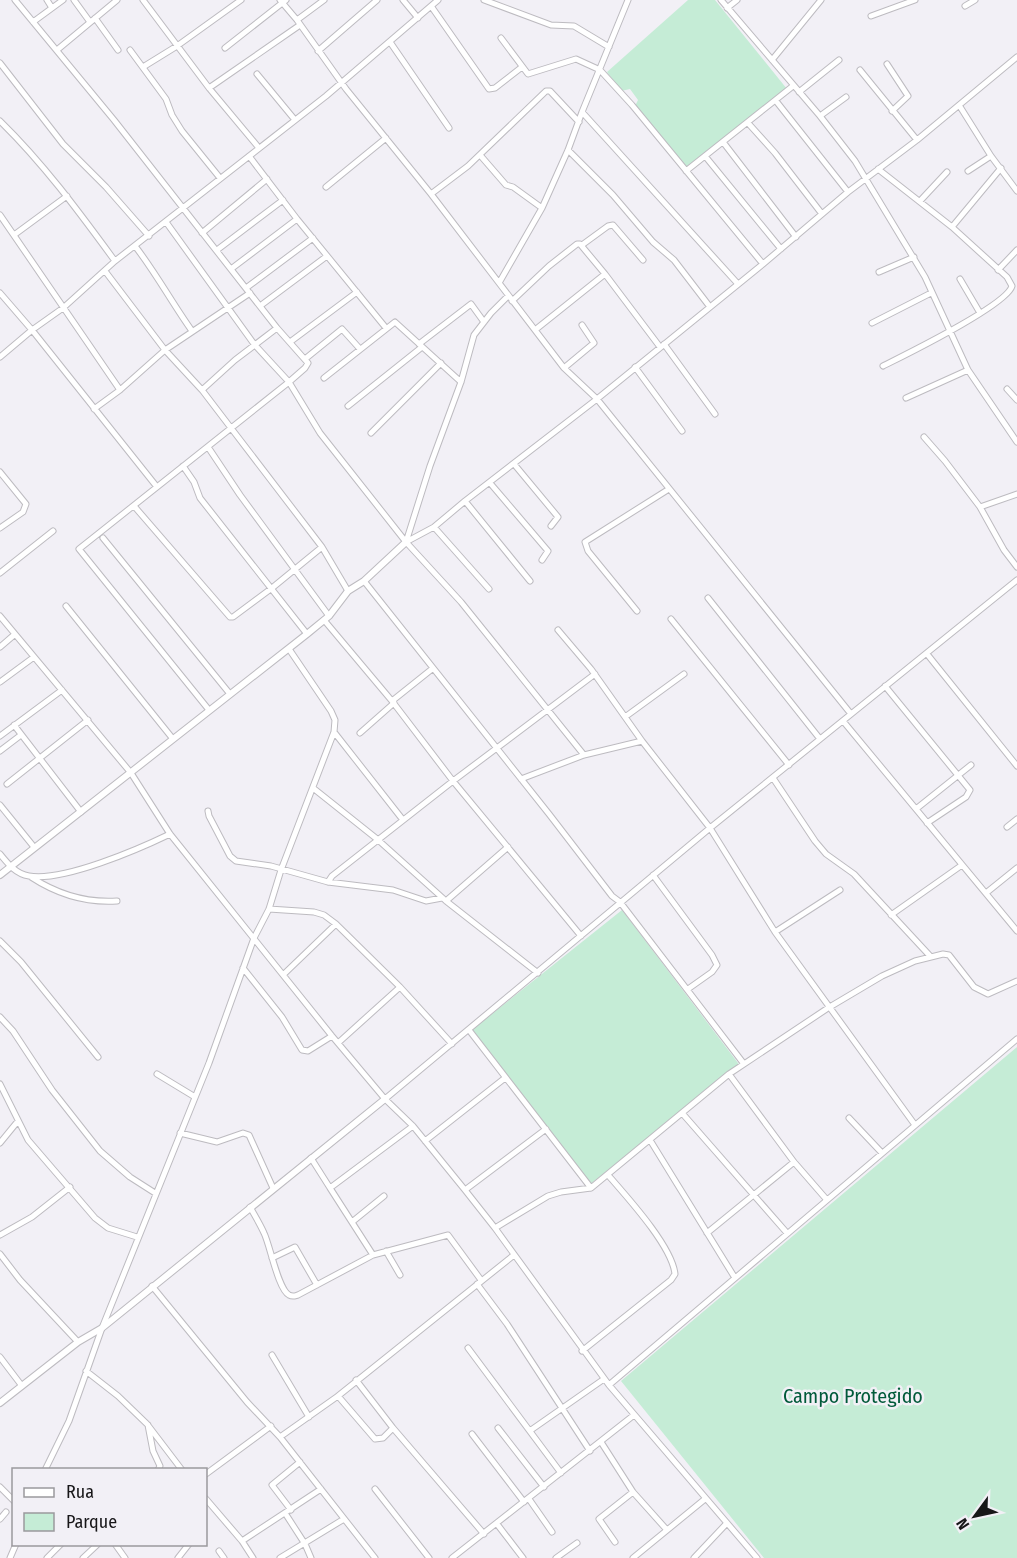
<svg xmlns="http://www.w3.org/2000/svg" width="1017" height="1558" viewBox="0 0 1017 1558" font-family="'Fira Sans Condensed',sans-serif">
<style>
.green{fill:#c5ecd6}
.lines{fill:none;stroke-linecap:round;stroke-linejoin:round}
.minor-casing{stroke:#bdbbc0;stroke-width:7}
.tertiary-casing{stroke:#bdbbc0;stroke-width:8}
.minor{stroke:#fff;stroke-width:5}
.tertiary{stroke:#fff;stroke-width:6}
.labels{text-anchor:middle;dominant-baseline:central;stroke-width:5;stroke-linejoin:round;paint-order:stroke}
.park-label{font-size:20px;fill:#015a3a;stroke:#f2f0f6}
</style>
<rect width="100%" height="100%" fill="#f2f0f6"/>
<path class="green" d="M688,0H715L787,89L686,169L635,106L638,100L630,89L621,91L607,72Z
M622,910L741,1067L673,1118L588,1186L468,1033Z
M1017,1047V1558H764L621,1381Z"/>
<g class="lines">
<g class="minor-casing">
<path id="minor" d="M15,0L114,120L277,328L308,363L305,368L289,382L79,549L209,710
M47,0L52,8
M74,0L90,22
M143,0L209,88L259,148
M280,0L297,20L346,89L431,194L564,368L597,399L851,714
M403,0L418,18
M484,0L551,25L574,26L609,47
M721,0L820,116L855,161L925,277L968,370L1017,442
M431,6L489,89L495,88L522,67
M965,6L975,0
M727,8L737,0
M871,16L915,0
M95,18L118,50
M297,20L324,0
M33,22L63,0
M501,38L528,74L576,59L600,70L632,105L763,264
M390,42L449,128
M225,48L286,0
M57,50L117,0
M130,50L166,99L172,115L182,131L220,178
M318,51L377,0
M772,60L821,0
M0,63L63,144L106,187L149,236
M887,64L908,96L892,111
M143,67L177,46L241,0
M860,70L917,140
M257,74L295,120
M209,88L300,25
M799,92L839,60
M776,101L848,192
M959,105L991,156L1017,191
M582,112L738,284
M820,116L846,97
M0,121C44,164 79,212 115,261
M748,123L775,153L822,214
M723,142L796,237
M568,150L613,195L653,242L674,260L710,307
M480,155L506,185L513,187L542,208
M249,156L297,219L386,328
M705,156L781,249
M878,169L952,227L1007,277L1012,286C1007,305 905,355 883,366
M686,171L793,86
M968,171L991,156
M326,187L386,138
M431,194L468,166L546,91H550L579,122
M920,201L947,172
M0,215L120,390
M166,222L254,344L289,382L320,433L406,542L461,602L584,755
M952,227L1001,168
M202,233L267,179
M14,235L67,196
M582,245L608,226L613,225L643,260
M135,246C156,273 172,303 192,331
M217,250L283,200
M231,269L297,219
M998,270L1017,250
M105,271L165,350L202,390L231,428L322,547L348,591
M879,272L914,257
M960,279L980,313
M499,283L542,208L568,150L582,112L628,0
M246,288L313,238
M0,293L32,330L157,487
M512,301L549,266L577,244H580L605,274L660,347
M260,306L327,256
M872,323L931,293
M535,330L605,274
M290,342L357,292
M419,344L471,304L484,322
M664,344L715,414
M0,357L32,330L63,308L115,261L326,96L438,0
M305,359L342,329L360,349
M635,367L682,431
M564,368L594,343L582,325
M324,378L395,322L461,382
M1007,389L1017,400
M202,390L235,360L277,328
M906,398L968,370
M348,406L422,347
M94,409L120,390L165,350L250,293
M371,433L441,363
M924,437L945,461L980,507L1004,550L1017,567
M208,447L240,495L329,616
M514,464L558,517L551,526
M183,466L194,482L200,498L307,634
M0,472L26,504L23,512L0,528
M490,483L548,551L542,560
M465,501L530,581
M134,506L230,617H233L272,588L322,547
M980,507L1017,494
M434,527L489,589
M103,538L230,694
M406,542L434,527L465,501L597,399L763,264L848,192L917,140L1017,57
M406,542L430,466L461,382L474,335L491,313L508,296
M0,573L53,531
M364,581L549,814L612,896L620,902L744,1064
M708,598L820,739
M66,606L173,739
M637,611L588,551L585,542L669,489
M0,616L131,773L170,834L332,1036L385,1099L413,1126L465,1190L495,1228L609,1385L757,1558
M671,619L789,765
M324,620L392,701L453,781L581,936
M558,630L591,669L642,741
M0,647L14,635
M927,654L1017,766
M0,682L34,657
M885,686L970,790L966,797L927,823
M392,701L432,669
M625,717L684,674
M843,721L1017,931
M14,725L81,812
M334,732L403,820
M360,733L394,703
M0,736L62,690
M0,751L21,735
M773,778L815,841L826,854L854,874L931,957
M521,779L584,755L642,741L710,828L775,932L915,1125
M7,784L88,720
M313,788L377,839L446,901L538,973
M0,805L34,847
M916,809L971,765
M208,811L209,816L230,856L236,861L271,866L328,882L393,890L426,901L442,898
M1007,827L1017,819
M0,854C8,864 16,874 29,876C63,882 139,849 170,834
M653,875L712,955L717,965L712,972L688,989
M31,877C57,894 86,903 117,901
M328,882L332,876L453,781L595,674
M986,893L1017,868
M446,901L508,847
M269,909L314,912L324,915L336,924L400,987L452,1044
M891,915L962,865
M775,932L840,890
M0,941L21,962L98,1057
M243,968L282,1017L302,1050L308,1051L332,1036
M284,974L336,924
M0,1017L13,1031L52,1090L100,1151L130,1177L155,1193
M469,1030L591,1188
M338,1043L400,987
M157,1074L195,1097
M729,1074L794,1162L827,1200
M0,1084L28,1140L95,1218L108,1228L137,1237
M385,1099L710,828L1017,580
M682,1113L787,1233
M849,1118L882,1153
M180,1133L217,1142L243,1133L249,1135L273,1188
M650,1140L735,1278
M425,1141L505,1078
M0,1143L18,1121
M311,1158L330,1188L413,1126
M330,1188L373,1255
M465,1190L546,1129
M250,1207C255,1216 260,1224 264,1233C270,1245 278,1289 289,1295C293,1297 294,1296 298,1295L373,1255L448,1235L481,1280
M352,1222L384,1196
M495,1228L548,1196L561,1192L591,1188L729,1074L828,1008L882,976L915,961L943,954L949,955L974,987L988,994L1017,981
M707,1233L794,1162
M0,1235L32,1217L70,1187
M386,1251L400,1275
M0,1254L20,1280L78,1342
M272,1258L295,1247L317,1285
M477,1284L507,1324L590,1451
M152,1286L247,1402L280,1437L375,1558
M468,1348L561,1473
M582,1351L671,1280L675,1274C672,1246 627,1197 608,1175
M272,1355L309,1417
M0,1357L22,1386
M86,1371L118,1396L147,1424L182,1470
M356,1380L393,1428L484,1534
M609,1385L1017,1039
M338,1396L375,1439L383,1438L393,1428
M148,1425L153,1451L160,1466L158,1470
M498,1428L544,1487
M531,1430L604,1379
M472,1434L524,1502
M280,1437L338,1396L514,1255
M601,1442L633,1492L667,1530
M45,1470L69,1421L102,1328L209,1063L254,938L269,909L281,870L334,732L335,720L331,711L289,649
M206,1474L271,1426
M0,1487L14,1501
M375,1489L429,1558
M206,1499L242,1541L253,1558
M529,1499L552,1532
M291,1510L272,1485L300,1462
M285,1513L305,1544L311,1558
M0,1519L6,1512
M497,1524L523,1558
M242,1541L321,1489
M615,1542L599,1519L633,1492
M115,1544L125,1558
M219,1551L224,1558
M10,1558L16,1544
M47,1558L61,1544
M83,1558L98,1544
M178,1558L189,1544
M280,1558L344,1519
M452,1558L634,1415
M556,1558L577,1543
M633,1558L705,1499
M694,1558L727,1523"/>
</g>
<g class="tertiary-casing">
<path id="tertiary" d="M0,875L307,634L329,616L348,591L364,581L406,542
M0,1403L78,1342L102,1328L385,1099"/>
</g>
<use href="#minor" class="minor"/>
<use href="#tertiary" class="tertiary"/>
</g>
<g class="labels">
<g class="park-label">
<text x="853" y="1396">Campo Protegido</text>
</g>
</g>
<rect x="12" y="1468" width="195" height="78" fill="#f2f0f6" stroke="#9a999d" stroke-width="1.5"/>
<rect x="24" y="1488" width="30" height="9" fill="#ffffff" stroke="#9a999d" stroke-width="1.5"/>
<text x="66" y="1498" font-size="18" fill="#171618">Rua</text>
<rect x="24" y="1513" width="30" height="18" fill="#c5ecd6" stroke="#9a999d" stroke-width="1.5"/>
<text x="66" y="1528" font-size="18" fill="#171618">Parque</text>
<g transform="translate(975 1516) rotate(237)" stroke="#f2f0f6" stroke-width="4.5" paint-order="stroke">
<path d="M0-4.5L10 22L0 15L-10 22Z" fill="#171618"/>
<text y="-9" font-size="16" font-weight="bold" text-anchor="middle" fill="#171618">N</text>
</g>
</svg>
